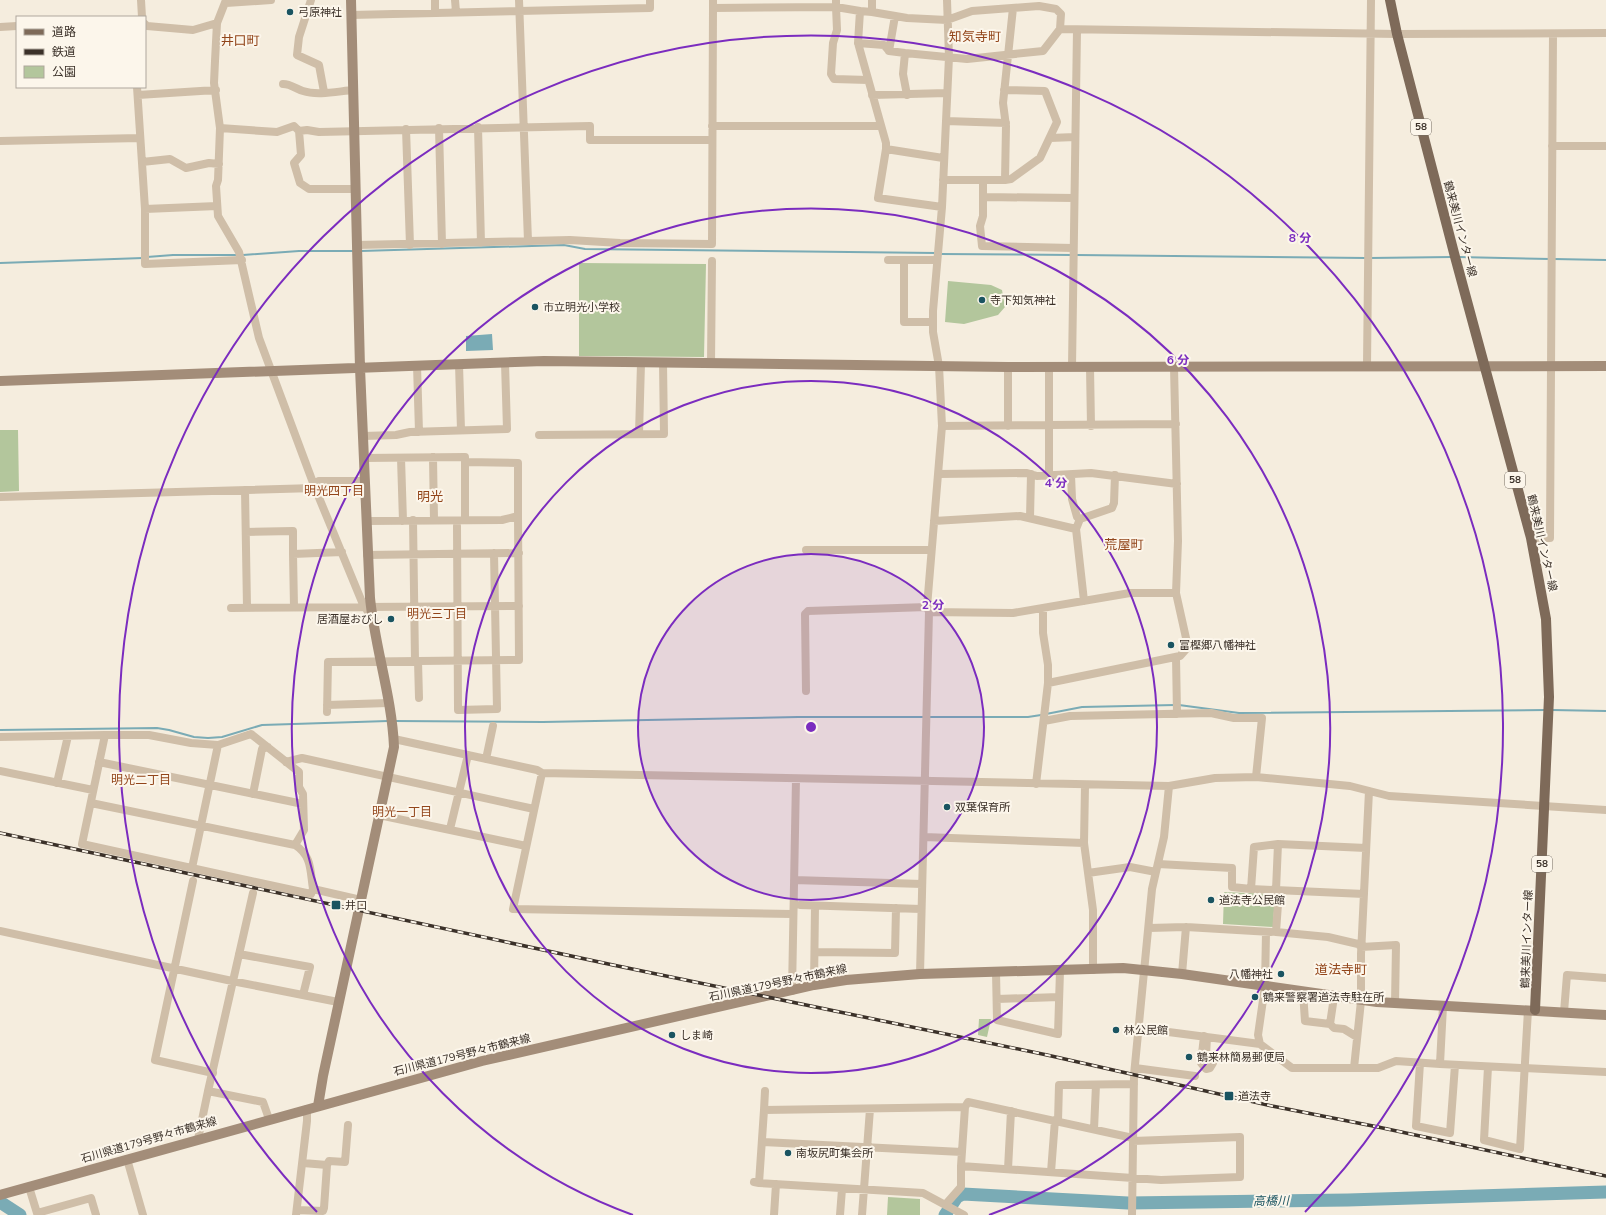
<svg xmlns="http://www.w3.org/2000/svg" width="1606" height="1215" viewBox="0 0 1606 1215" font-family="'Nunito Sans','Noto Sans JP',sans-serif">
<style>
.green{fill:#b3c69c}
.water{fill:#7aabb5}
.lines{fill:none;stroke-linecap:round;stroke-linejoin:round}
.stream{stroke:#7aabb5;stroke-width:2}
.river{stroke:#7aabb5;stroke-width:13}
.street{stroke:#cfbea8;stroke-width:8}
.secondary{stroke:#a38d79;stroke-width:10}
.primary{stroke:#7e6a59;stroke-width:10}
.rail-casing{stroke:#3b3129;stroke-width:3.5}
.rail{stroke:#fcf6eb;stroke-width:2;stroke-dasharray:6;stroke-linecap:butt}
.ring{fill:none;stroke:#7b2cbf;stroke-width:2}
.poi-dot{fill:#1a5461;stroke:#fcf6eb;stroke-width:1.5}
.labels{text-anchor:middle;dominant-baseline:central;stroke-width:4;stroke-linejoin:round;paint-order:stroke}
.shield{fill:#fcf6eb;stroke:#756c63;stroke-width:1}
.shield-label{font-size:10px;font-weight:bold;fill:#3b3129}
.poi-label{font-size:11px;fill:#3b3129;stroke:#fcf6eb;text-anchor:start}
.street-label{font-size:11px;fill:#3b3129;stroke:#fcf6eb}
.neighbourhood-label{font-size:12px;fill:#92451a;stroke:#fcf6eb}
.water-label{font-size:12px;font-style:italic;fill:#1a5461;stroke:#fcf6eb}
.quarter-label{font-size:13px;fill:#92451a;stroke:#fcf6eb}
.centre{fill:#7b2cbf;stroke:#fcf6eb;stroke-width:2}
.ring-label{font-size:12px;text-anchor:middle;font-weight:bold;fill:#7b2cbf;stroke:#fcf6eb;stroke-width:4;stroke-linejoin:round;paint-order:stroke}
</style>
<rect width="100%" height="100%" fill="#f5edde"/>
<path class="green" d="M579,263L706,264L704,357L579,356Z
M948,281L991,285L1002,290L1005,307L998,315L964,324L945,322Z
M0,430H18L19,491L0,492Z
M1224,892L1275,894L1273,927L1223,924Z
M979,1019H991L987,1037L978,1035Z
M888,1197L920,1199V1215H887Z"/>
<path class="water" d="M492,334L493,350L466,351V336Z"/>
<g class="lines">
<path class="stream" d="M361,251L564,245L585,249L936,253
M940,254L1072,255
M243,255L299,251H354
M1076,255L1366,258
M147,257L173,255H236
M1458,257L1550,259
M1370,258L1452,257
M1554,259L1606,260
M0,263L143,258
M1179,705L1239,713L1546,710
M1552,710L1606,711
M1046,714L1082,707L1175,705
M928,717H1028L1041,715
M394,721L543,722L798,717H924
M0,730L157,728L169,730L194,737L208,738L222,737L262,725L388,721"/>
<path class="river" d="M0,1202L20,1215
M945,1215L957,1197L963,1194L1128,1203L1348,1200L1606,1192"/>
<path class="street" d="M141,0L142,17
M226,0L217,23L215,61L214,83L220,128L218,180L216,186L218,216L239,252L259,338L315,488L362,602L371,617
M311,0L299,37L297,55L319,65L324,92
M435,0V13
M455,0L456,12
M519,0L528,241
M713,0V8L836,7L837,30L833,43L831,74L834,79L868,80
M836,0V7L860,11
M872,0V12L860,11L858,43L886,143V149L943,158
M226,3L271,0
M872,12L907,18L947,20L972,11L1039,6L1056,9L1061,14L1060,29
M351,15L650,8V0
M145,24L147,26L193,30L217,23
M0,27L17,26
M858,43L884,45L889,51L905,53L967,59L1043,51L1060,29L1397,34L1606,33
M889,51L895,16
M905,53L903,74L907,95
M283,84C291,84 296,89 303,91C318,96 339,91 354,90
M137,87L145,209V264L242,260
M1004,90L1045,91L1057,122L1040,158L1011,179L1005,180
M138,95L216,90
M872,95L947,93
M946,121L1006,123
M712,126H881
M478,127L481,243
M220,128L277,132L294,126L299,131
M439,128L442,244
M406,129L410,245
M1050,138L1075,137
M0,141L140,138
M1552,146H1606
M886,149L878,198L942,207
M142,162L170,159L186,168L209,163L219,164
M943,180H1005L1006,126L1003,103L1013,8
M983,180V216L980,226L982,246L1073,248
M355,189H309L300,183L294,163L301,155L299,131L307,130L319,132L590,126V140H712
M983,197L1074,198
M145,209L217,206
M357,245L570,240L620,243L712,244L713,8
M888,260H937
M904,260V322H933
M711,363L712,261
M459,364L461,430
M417,365L419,432
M1367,366L1371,0
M1008,367V426
M1072,367L1077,30
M1090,367L1091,426
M1049,368V476
M942,426L1176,424
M639,434L641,363
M539,435L664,434L663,363
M363,436L396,435L410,432L507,429L505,363
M433,457L434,520
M363,458L465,457V520
M401,458L403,521
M939,474L1027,473L1037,476L1091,473L1177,484
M1071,475L1072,499L1077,517L1080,519
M319,481H364
M245,490L247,607
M0,497L315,488
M1030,518L1031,474
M413,520L415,661
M366,521L502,520L518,516V463L465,462
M934,521L1020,516L1076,529L1084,601
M457,526L458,710L497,709L494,553
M1076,529L1080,519L1112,508L1114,503L1115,475
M246,532L293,531V554L342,552
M1531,538H1550L1553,34
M806,550H931
M293,554L294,607
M367,555L519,553
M231,608L519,606
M929,612L1013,613L1130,593H1176
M1176,657L1177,714
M418,661L419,698
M1048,683L1180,656L1188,647L1176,593L1178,541L1174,367
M806,691L805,614L808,611L927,607
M327,705L388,703
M327,712L328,662L519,660L518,516
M1044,721L1070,716L1211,713L1234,718H1262L1256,777
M105,735H149L191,743L218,745
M0,737L105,735L82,844L311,894L313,889L361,900
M394,739L537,770L542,773L1169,786L1164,837L1152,889L1134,1075L1132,1215
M486,759L493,726
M99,762L303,804
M286,762L302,758L534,809
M0,771L93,790
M542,773L513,909L792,914
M57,783L68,736
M1036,784L1048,683V665L1043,633V609
M1085,786L1084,843L1093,910V970
M1169,786L1215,778L1256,777L1350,786L1389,796L1606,810
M253,794L262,749L268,747
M91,803L295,845C312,856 310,870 313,889
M379,815L526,846
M450,829L468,755
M924,837L1084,843
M1158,864L1232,868V887L1251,889
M192,868L218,745L251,734L299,772V787L303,794L304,830L295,845
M1088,873L1130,867L1156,872
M794,880L922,884
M193,881L155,1060L213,1073
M1276,890L1278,844
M1279,890L1276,932L1328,937L1358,944L1361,947L1396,945L1395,1003
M1364,894L1251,889L1254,847L1278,844L1366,848
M800,905L921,909
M1149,928L1186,927L1271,932
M0,931L232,981L338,1002
M1266,932L1265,986L1258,1035L1260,1044L1292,1068H1378L1396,1061L1440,1064L1443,1006
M815,952L895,953L896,908
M239,954L310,967L303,995
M996,972L997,1020L1058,1034L1060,971
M920,974L929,612L927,607L942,426L939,366L933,332V311L942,207L949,57L947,0
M1182,974L1186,927
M814,985L815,906
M792,991L796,779
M1303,992L1305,1021L1330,1024L1334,1028L1344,1029L1357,1037
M997,999L1059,997
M1564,1012L1567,975L1606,978
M1330,1024L1334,997
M1138,1028L1260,1044
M1204,1036L1201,1063L1206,1069L1210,1068L1213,1063L1211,1058L1206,1056L1207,1037
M1420,1063L1416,1126L1450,1133L1455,1065
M1440,1064L1606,1072
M1488,1067L1484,1140L1520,1149L1528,1010
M1135,1068L1195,1076
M1354,1068L1361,1001V954L1369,791
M208,1091L253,893
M764,1110L765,1091
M1058,1121L1059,1085L1134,1084
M1094,1129L1096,1085
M1133,1138L968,1102L965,1107L961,1166L1161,1180L1240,1177V1137L1133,1141
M198,1139L208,1091L263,1102L269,1119
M763,1142L962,1152
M127,1159L143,1215
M327,1165L329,1161L345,1162L348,1125
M1008,1169L1011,1111
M1051,1172L1055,1120
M754,1182L759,1183L764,1110L965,1107
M759,1183L923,1193L964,1215
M29,1187L37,1213L91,1198L96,1215
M946,1204L961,1187V1166
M297,1210L323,1211L324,1208L327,1165L303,1163
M296,1215L307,1121V1109
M774,1215L776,1184
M840,1215L842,1189
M862,1215L870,1109"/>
<path class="secondary" d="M0,381L544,361L1008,367L1606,366
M318,1106L323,1076L394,747C392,697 375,648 370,598L360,368L351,0
M0,1195L482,1061L814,985L846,980L920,974L1123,968L1182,974L1377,1002L1606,1015"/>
<path class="primary" d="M1390,0L1397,34L1454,253L1531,538L1546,619L1549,697L1535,1010"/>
<g class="rail-casing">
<path id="rail" d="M0,833L613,965L1047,1055L1272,1106L1378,1127L1606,1176"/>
</g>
<use href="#rail" class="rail"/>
</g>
<circle cx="811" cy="727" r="173" fill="#7b2cbf" fill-opacity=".12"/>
<g class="ring">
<circle cx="811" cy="727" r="173"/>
<circle cx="811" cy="727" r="346"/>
<path d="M633 1215A519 519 0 1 1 989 1215"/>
<path d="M317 1212A692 692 0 1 1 1305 1212"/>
</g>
<g class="poi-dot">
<circle cx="290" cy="12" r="4"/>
<circle cx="982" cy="300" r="4"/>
<circle cx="535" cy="307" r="4"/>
<circle cx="391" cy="619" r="4"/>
<circle cx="1171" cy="645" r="4"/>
<circle cx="947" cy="807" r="4"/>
<circle cx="1211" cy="900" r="4"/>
<rect x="331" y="900" width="10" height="10" rx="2"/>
<circle cx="1281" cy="974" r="4"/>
<circle cx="1255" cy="997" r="4"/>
<circle cx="1116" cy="1030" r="4"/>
<circle cx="672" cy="1035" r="4"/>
<circle cx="1189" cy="1057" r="4"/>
<rect x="1224" y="1091" width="10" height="10" rx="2"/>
<circle cx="788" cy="1153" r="4"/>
</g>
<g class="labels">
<g class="shield">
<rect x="1411" y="119" width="20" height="16" rx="3"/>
<rect x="1505" y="472" width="20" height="16" rx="3"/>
<rect x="1532" y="856" width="20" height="16" rx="3"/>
</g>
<g class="shield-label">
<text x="1421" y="127">58</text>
<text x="1515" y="480">58</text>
<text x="1542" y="864">58</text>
</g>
<g class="poi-label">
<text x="298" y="12">弓原神社</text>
<text x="990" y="300">寺下知気神社</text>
<text x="543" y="307">市立明光小学校</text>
<text x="383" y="619" text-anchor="end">居酒屋おびし</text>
<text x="1179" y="645">富樫郷八幡神社</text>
<text x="955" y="807">双葉保育所</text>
<text x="1219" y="900">道法寺公民館</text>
<text x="345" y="905">井口</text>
<text x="1273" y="974" text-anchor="end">八幡神社</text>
<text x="1263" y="997">鶴来警察署道法寺駐在所</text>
<text x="1124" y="1030">林公民館</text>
<text x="680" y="1035">しま崎</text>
<text x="1197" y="1057">鶴来林簡易郵便局</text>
<text x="1238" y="1096">道法寺</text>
<text x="796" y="1153">南坂尻町集会所</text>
</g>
<g class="street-label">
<text transform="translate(1460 229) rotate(75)">鶴来美川インター線</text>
<text transform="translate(1542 543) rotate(77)">鶴来美川インター線</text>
<text transform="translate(1527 939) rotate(-88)">鶴来美川インター線</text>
<text transform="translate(778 983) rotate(-12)">石川県道179号野々市鶴来線</text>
<text transform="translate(462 1055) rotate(-14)">石川県道179号野々市鶴来線</text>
<text transform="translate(149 1140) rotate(-16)">石川県道179号野々市鶴来線</text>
</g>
<g class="neighbourhood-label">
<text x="334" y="491">明光四丁目</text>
<text x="437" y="614">明光三丁目</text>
<text x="141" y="780">明光二丁目</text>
<text x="402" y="812">明光一丁目</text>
</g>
<g class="water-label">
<text transform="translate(1271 1201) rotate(-1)">高橋川</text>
</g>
<g class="quarter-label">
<text x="975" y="37">知気寺町</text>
<text x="240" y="41">井口町</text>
<text x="430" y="497">明光</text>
<text x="1124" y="545">荒屋町</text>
<text x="1341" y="970">道法寺町</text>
</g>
</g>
<circle cx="811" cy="727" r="6" class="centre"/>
<g class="ring-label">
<text x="1300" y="242">8 分</text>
<text x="1178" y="364">6 分</text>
<text x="1056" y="487">4 分</text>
<text x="933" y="609">2 分</text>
</g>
<rect x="16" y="16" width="130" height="72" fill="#fcf6eb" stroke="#afa79d"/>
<rect x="24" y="29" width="20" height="6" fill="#7e6a59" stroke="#afa79d"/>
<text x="52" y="36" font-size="12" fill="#3b3129">道路</text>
<rect x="24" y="49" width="20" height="6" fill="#3b3129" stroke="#afa79d"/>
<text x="52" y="56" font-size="12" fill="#3b3129">鉄道</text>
<rect x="24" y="66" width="20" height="12" fill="#b3c69c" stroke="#afa79d"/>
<text x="52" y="76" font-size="12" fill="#3b3129">公園</text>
</svg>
